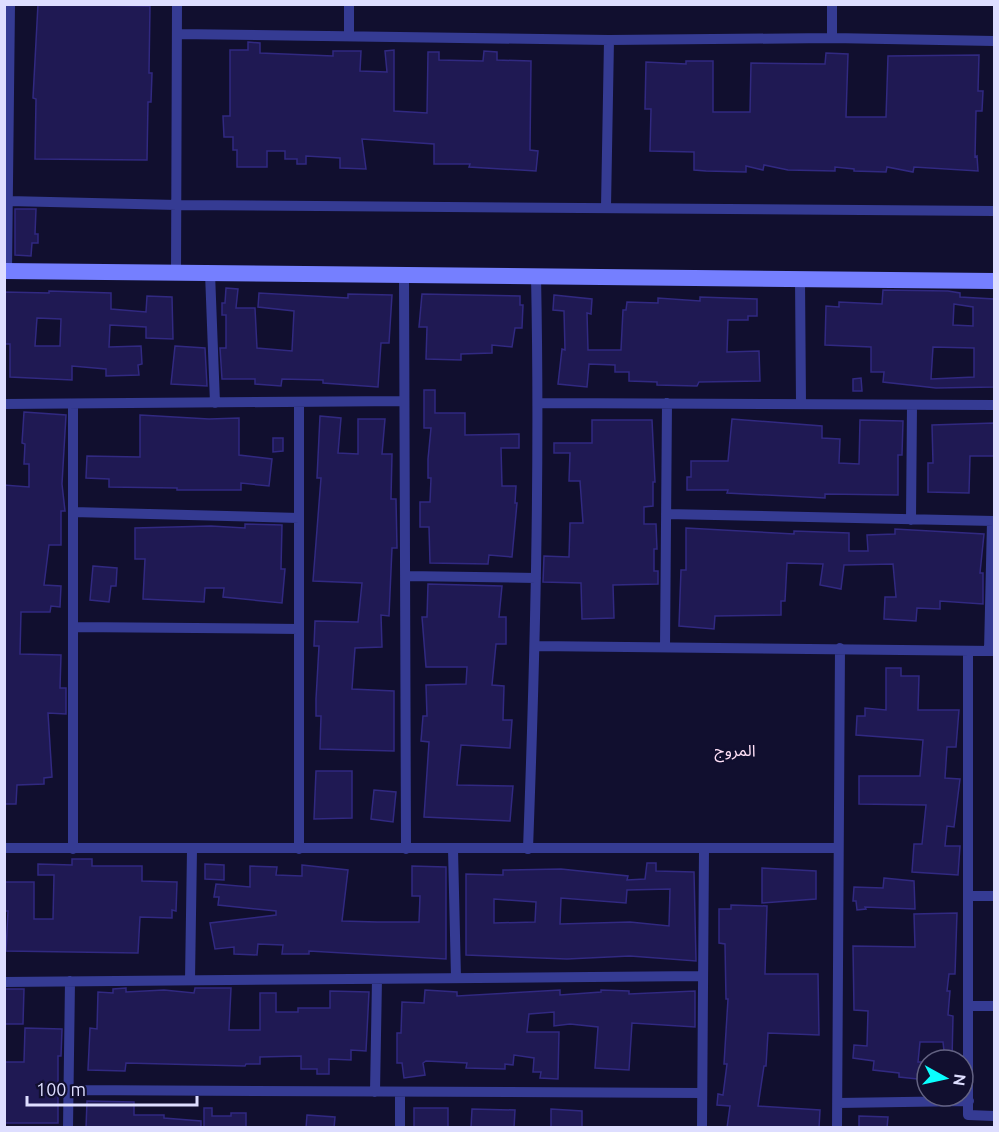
<svg xmlns="http://www.w3.org/2000/svg" width="999" height="1132" viewBox="0 0 999 1132" font-family="Ubuntu,'Noto Sans Arabic',sans-serif">
<style>
.building{fill:#1f1953;stroke:#312981;stroke-width:1.5;fill-rule:evenodd}
.lines{fill:none;stroke-linecap:round;stroke-linejoin:round}
.street{stroke:#353b93;stroke-width:10}
.secondary{stroke:#757fff;stroke-width:16}
.labels{text-anchor:middle;dominant-baseline:central;stroke-width:4.5;stroke-linejoin:round;paint-order:stroke}
.neighbourhood-label{font-size:16px;fill:#ffe0f7;stroke:#110f2f}
</style>
<rect width="100%" height="100%" fill="#110f2f"/>
<path class="building" d="M38,4L150,6L149,73H152L151,102H148L147,160L35,159L36,99L33,98Z
M248,42L260,43V53L333,56V51H361L360,71L387,72L385,51L394,50V111L427,113L428,52H439V60L483,61L484,51L497,52V60L531,61L530,150L538,151L536,171L469,167L470,164H434V144L362,139L366,169L340,168V158L306,156V164H297V159H285V151H267V167H237V150H233V137H224L223,116H230V50H248Z
M826,53L848,54L846,117H886L888,56L979,55L978,91H983L982,111H976L975,157L977,156L978,171L914,167L913,172L887,167L886,172L854,171V169L835,167V171L788,170L764,165L763,170L746,166V172L706,171L694,170V152L650,151L651,109H645L646,62L686,64V61H713V112H750L751,63L825,64Z
M15,209H36L35,234H38V243H32L31,256L15,255Z
M226,288L238,289L236,308H255L257,348L292,351L294,311L258,307L259,293L348,298V294L392,295L389,343H381L378,387L323,383V380L282,379L281,386L255,384V379H222L220,348H226V315H222V303H225Z
M883,290L948,291L960,293V297L994,299V387L936,388L883,382L884,372H871V347L825,345L826,306L839,307V302L882,304ZM954,304L973,307V326L953,325ZM933,347L974,348V377L931,379Z
M49,291L111,293V309L146,312L147,296L172,297L173,339L146,338V327L110,325L109,347L141,346L142,364L138,365L139,375L106,376V369L72,366V380L10,377V344H4V292L49,293ZM37,318L61,319L60,346H35Z
M422,294L520,296V305H523L522,328H515L512,347L492,345V353L461,354V360L426,359L427,327H419Z
M554,295L592,299L591,314L587,313L588,350H621L623,310H626L627,302L658,303V298L700,301V297L757,299V316H748V320H728L727,352L759,351L760,381L699,382L697,386L657,385V382L629,381V372H615V365L589,364L587,387L558,384L562,349L565,350L564,311L553,310Z
M175,346L205,348L207,386L171,384Z
M861,378L862,391H853V379Z
M424,390H435V413H465V435L519,434V448H501L502,486H516L515,503H517L512,557L489,555L488,564L430,563L429,527H420V502H430L431,478H428V459L431,428H424Z
M24,412L66,415L62,484L65,511H61V545H49L44,585L61,586L60,607L51,606L50,612H21L20,654L61,655L60,688H66V714L48,713L52,777L44,778V784L17,785L16,804H4V485L29,487V464H24L25,444L22,443Z
M140,415L209,419L239,418V455L272,459L269,486L241,483V490H177V488L109,487V479L86,478L87,456L140,457Z
M320,416L341,418L338,453L358,454V419H385L382,454H392L391,499H396L397,548H392L389,616L381,615L382,647L355,648L352,689L394,691V751L320,749L321,716H316V699L319,646H314L315,621L358,622L362,583L313,581L321,478H317Z
M732,419L822,426V438L840,439L839,463L859,464L860,420L903,421L902,455H898V495L825,494V498L727,493L728,490H687V477H691V461H728Z
M592,420H652L655,482H653V506L644,507V524H656L657,549H654V571H658V584L613,585L614,618L582,619L581,583L543,582L544,556L569,557L570,523H583L580,481H569L570,453H554V443H592Z
M994,423V456H970L969,493L928,492V463H933L932,425Z
M273,438H283V451L273,452Z
M245,524L282,525L281,569H285L282,603L223,597L224,588H205L204,602L143,599L145,559H135V528L211,526L245,528Z
M686,528L794,534V531L849,533V551H868L867,535L895,534V529L984,534L980,573H983V604L940,601V609L917,608L916,621L884,619L885,597H896L893,564L844,565L841,589L820,585L823,564L787,563L785,601H781V615L715,616L714,629L679,626L681,570H686Z
M93,566L117,568L116,586H111L109,602L90,600Z
M428,584L502,586L499,617H506V644H496L492,685L504,686L503,720H512L510,748L461,745L457,785L513,786L510,821L424,817L429,742L421,741L423,716H427L426,685L466,684L467,667H426L422,617H427Z
M886,668H901V676H919L918,710H959L956,747H947L945,778L960,779L954,827L947,826L945,846H960L958,875L912,872L914,844H922L926,805L859,804V776H920L923,740L856,735L857,716H865V708L886,710Z
M316,771H352V818L314,819Z
M374,790L396,792L393,822L371,819Z
M72,859H92V866H142V881L177,882L176,911L172,910V918L140,917L138,953L6,951L8,911H4V882H34V919H53L54,875H38V864L72,865Z
M647,863H656V871L694,872L696,961L630,956L567,959L466,955V874L503,875V870L561,869L628,876L627,880L645,879ZM670,889L669,926L630,922L560,924L561,898L626,903L627,890ZM494,899L536,902L535,922L494,923Z
M205,864L224,865V880L205,879Z
M302,865L348,870L342,921L377,922H419L420,896H412V866L446,867V959L309,951V954H282L283,945L258,944L257,955L234,954V947L215,949L210,923L276,915V911L218,905L219,897H214L216,884L250,887V866L277,867L276,875L302,876Z
M762,868L816,871V899L762,903Z
M884,878L914,881L915,909L865,907L866,909L857,910L856,901H853L854,887L883,888Z
M731,905L767,906L765,974H818L819,1035L768,1033L766,1066H764L758,1106L820,1110L819,1128H727L730,1106L717,1105L718,1094L723,1095L727,1064H724L728,999H726L725,944L719,943V909H731Z
M957,913L955,974H949L947,991H950L948,1015L953,1016L952,1060H945L943,1042H920L918,1062H927V1080L899,1077V1073L873,1070L874,1061L853,1058L854,1045L867,1046L868,1011L854,1010L853,946L915,947L914,914Z
M126,988V992L164,990L194,993L195,988H231L229,1030H260V993H276V1012H298V1008H330V991L369,992L366,1051L351,1050V1060L329,1059V1074H317V1069H301V1056L260,1057V1064H246L245,1066L126,1063L125,1071L88,1070L90,1028L97,1029L98,992L113,993V989Z
M4,989H24L23,1024H4Z
M425,990L457,992V996L560,990V995L601,992V990L629,991V994L695,991V1027L632,1023L629,1070L595,1068L598,1027L570,1024L554,1026V1012L529,1014L527,1032H559L558,1079L540,1078L541,1072H533L534,1058L514,1055L513,1065L505,1064V1069L466,1068L467,1063L426,1061L423,1063L425,1075L404,1078L402,1063H397V1033H401L402,1002L424,1003Z
M25,1028L62,1029L61,1056H58V1123H4V1062H24Z
M87,1101L134,1102V1115H164V1118L201,1121V1128H86Z
M204,1108H212V1116H231V1113H246V1128H204Z
M414,1108H448V1128H414Z
M472,1109L515,1110L514,1128H471Z
M551,1109L582,1111V1128H551Z
M307,1115L335,1117L334,1128H306Z
M859,1116L888,1117L887,1128H859Z"/>
<g class="lines">
<path class="street" d="M177,34L609,40L832,38L994,41
M349,36V4
M832,38V4
M8,201L177,205L994,211
M606,207L609,40
M7,271L10,4
M176,273L177,4
M210,273L215,403
M404,274L406,849
M800,279L801,404
M539,403L994,405
M4,404L404,401
M73,404V849
M73,512L299,518
M666,514L994,521
M911,520L912,405
M405,576L536,578
M73,627L299,629
M535,646L994,651
M665,647L667,403
M968,651V1115L994,1116
M989,651L992,521
M4,848H837
M299,849V402
M453,849L456,978
M528,849C535,658 540,467 536,276
M970,896H994
M190,980L192,849
M4,982L703,976
M969,1006H994
M68,1090L702,1093
M375,1092L377,979
M400,1092V1128
M838,1103L969,1101
M68,1128L70,981
M702,1128L704,849
M837,1128L840,648"/>
<path class="secondary" d="M4,271L994,281"/>
</g>
<g class="labels">
<g class="neighbourhood-label">
<text x="735" y="750">المروج</text>
</g>
</g>
<rect width="999" height="1132" fill="none" stroke="#dedeff" stroke-width="12"/>
<g transform="translate(945 1078) rotate(98)"><circle r="28" fill="#110f2f" stroke="#636282" stroke-width="1.5"/>
<path d="M0-4.5L10 22L0 15L-10 22Z" fill="#0affff"/>
<text y="-9" font-size="16" font-weight="bold" text-anchor="middle" fill="#dedeff">N</text>
</g>
<path d="M27 1096v9h170v-9" fill="none" stroke="#dedeff" stroke-width="3"/>
<text x="36" y="1096" font-size="18" fill="#dedeff" stroke="#110f2f" stroke-width="4.5" paint-order="stroke">100 m</text>
</svg>
